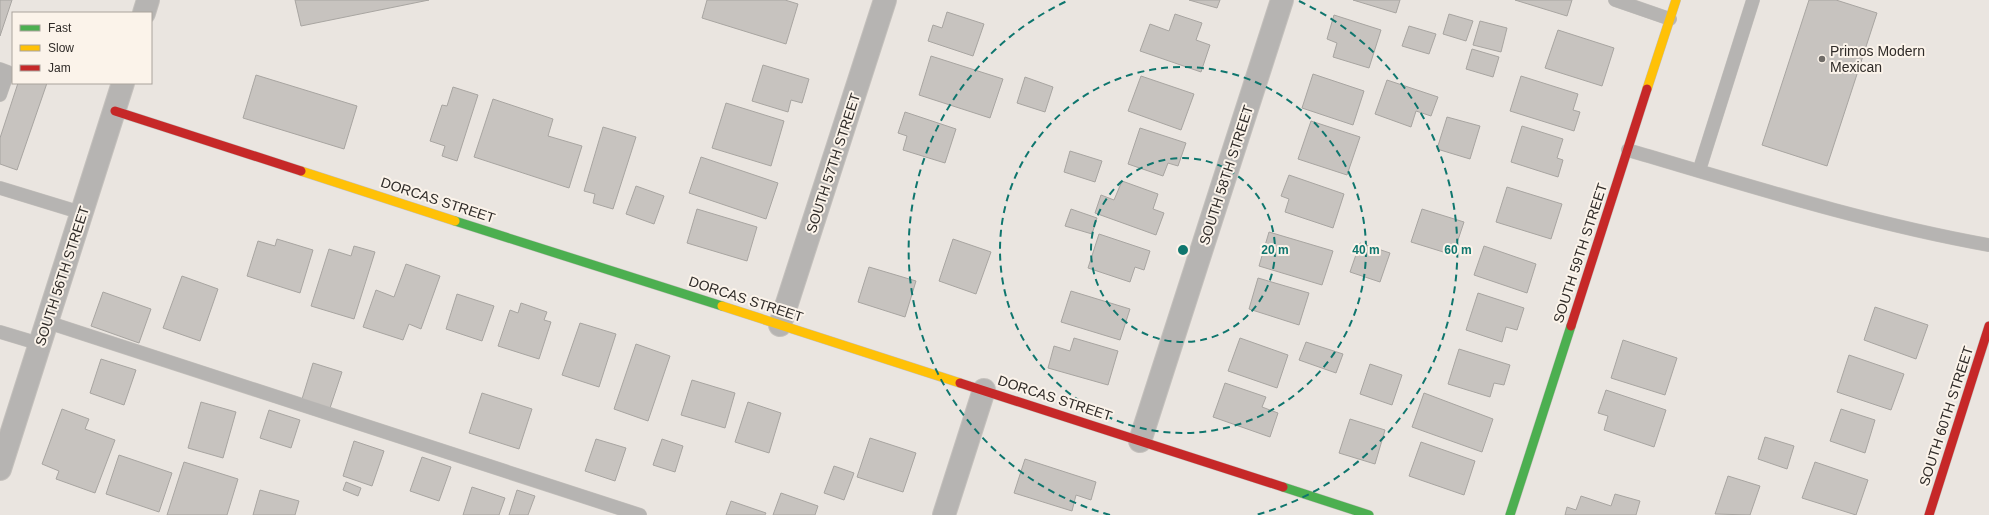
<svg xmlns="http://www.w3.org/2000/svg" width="1989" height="515" viewBox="0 0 1989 515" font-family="Arial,sans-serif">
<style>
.building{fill:#c7c3bf;stroke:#a8a5a1}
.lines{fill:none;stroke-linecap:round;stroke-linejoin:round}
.lane-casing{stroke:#c4c0bc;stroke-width:14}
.street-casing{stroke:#c4c0bc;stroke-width:24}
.fast-casing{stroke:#c4c0bc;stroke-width:10}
.slow-casing{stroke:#c4c0bc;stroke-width:10}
.jam-casing{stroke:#c4c0bc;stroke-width:10}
.lane{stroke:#b6b4b2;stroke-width:13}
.street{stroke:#b6b4b2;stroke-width:22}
.fast{stroke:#4caf50;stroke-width:9}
.slow{stroke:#ffc107;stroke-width:9}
.jam{stroke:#c62828;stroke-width:9}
.ring{fill:none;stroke:#0f766e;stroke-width:2;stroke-dasharray:7 5}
.poi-dot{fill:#706c68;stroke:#fbf3ea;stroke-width:1.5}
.labels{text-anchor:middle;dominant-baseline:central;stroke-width:4;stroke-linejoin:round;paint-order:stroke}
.poi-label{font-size:14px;fill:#2f2b28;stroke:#fbf3ea;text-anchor:start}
.street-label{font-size:14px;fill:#2f2b28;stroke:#fbf3ea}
.centre{fill:#0f766e;stroke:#fbf3ea;stroke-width:2}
.ring-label{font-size:12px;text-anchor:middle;font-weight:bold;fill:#0f766e;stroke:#fbf3ea;stroke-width:4;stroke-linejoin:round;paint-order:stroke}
</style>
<rect width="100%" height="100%" fill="#eae5e0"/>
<path class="building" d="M0,0H12L0,36Z
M295,0H429L301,26Z
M707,0H785L798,4L786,44L702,18Z
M1189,0H1220L1217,8Z
M1353,0H1400L1396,13Z
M1515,0H1572L1567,16Z
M1809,0H1836L1877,13L1827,166L1762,145Z
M947,12L984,24L973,56L928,41L933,25L942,28Z
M1175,14L1202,23L1196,40L1210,45L1201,72L1140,51L1150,24L1169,31Z
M1449,14L1473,21L1466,41L1443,34Z
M1334,15L1381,30L1369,68L1333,57L1337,43L1327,39Z
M1480,21L1507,28L1501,52L1473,45Z
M1409,26L1436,34L1429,54L1402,46Z
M1558,30L1614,48L1602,86L1545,68Z
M1472,49L1499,57L1493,77L1466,69Z
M931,56L1003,79L990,118L919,95Z
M763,65L809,79L802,103L791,100L788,112L752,101Z
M1313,74L1364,91L1353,125L1302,108Z
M256,75L357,106L344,149L243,118Z
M1141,76L1194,94L1181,130L1128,111Z
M1521,76L1578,94L1573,110L1580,112L1574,131L1510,111Z
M1025,77L1053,87L1045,112L1017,103Z
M1387,80L1438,97L1431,116L1416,111L1411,127L1375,114Z
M18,83H47L17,170L0,164V138Z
M453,87L478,95L457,161L442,156L445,146L430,141L442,105L447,106Z
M493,99L553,119L548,136L582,146L569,188L474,157Z
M726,103L784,121L771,166L712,148Z
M905,112L956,129L945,163L903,150L907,136L898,133Z
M1447,117L1480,126L1470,159L1437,149Z
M1311,121L1360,137L1347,175L1298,159Z
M1522,126L1563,139L1557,158L1563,160L1558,177L1511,162Z
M603,127L636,137L613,209L593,203L595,194L584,191Z
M1140,128L1186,143L1178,166L1168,163L1163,176L1128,164Z
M1070,151L1102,161L1095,182L1064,172Z
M701,157L778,183L766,219L689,193Z
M1289,175L1344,194L1333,228L1285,212L1289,199L1281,196Z
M1122,181L1158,194L1153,209L1164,213L1156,235L1095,213L1101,195L1114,200Z
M636,186L664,196L654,224L626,214Z
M1507,187L1562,204L1551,239L1496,222Z
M697,209L757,227L747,261L687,243Z
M1071,209L1097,218L1092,234L1065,226Z
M1422,209L1464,222L1453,255L1411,242Z
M1269,232L1333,251L1322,285L1259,266Z
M1099,234L1150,251L1144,270L1135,267L1130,282L1088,268Z
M277,239L313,250L300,293L247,276L258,241L275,246Z
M953,239L991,252L976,294L939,281Z
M1360,243L1390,253L1380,282L1350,272Z
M354,246L375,252L354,319L311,306L329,249L351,256Z
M1484,246L1536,264L1527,293L1474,275Z
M406,264L440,276L421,329L409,324L403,340L363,327L376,290L394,297Z
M869,267L916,281L905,317L858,302Z
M182,276L218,289L200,341L163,328Z
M1258,278L1309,293L1299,325L1249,309Z
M1071,291L1130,309L1120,340L1061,322Z
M103,292L151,309L139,343L91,326Z
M1478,293L1524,308L1517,330L1506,327L1502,342L1466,330Z
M457,294L494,306L482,341L446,329Z
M521,303L547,312L544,320L551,322L539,359L498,346L510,310L518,313Z
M1875,307L1928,325L1916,359L1864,340Z
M580,323L616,334L599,387L562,375Z
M1074,338L1118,351L1108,385L1048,368L1054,346L1070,351Z
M1240,338L1288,355L1277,388L1228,371Z
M1623,340L1677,358L1665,395L1611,378Z
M1306,342L1343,354L1336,373L1299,360Z
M636,344L670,356L648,421L614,409Z
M1459,349L1510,365L1504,385L1494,383L1490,397L1448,384Z
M1849,355L1904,374L1891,410L1837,392Z
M101,359L136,370L124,405L90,393Z
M313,363L342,372L330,408L302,399Z
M1370,364L1402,375L1392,405L1360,394Z
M692,380L735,393L725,428L681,415Z
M1225,383L1266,397L1262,407L1278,413L1270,437L1213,417Z
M1606,390L1666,410L1654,447L1604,430L1608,416L1598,413Z
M482,393L532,409L519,449L469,433Z
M1424,393L1493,419L1482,452L1412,427Z
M201,402L236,412L223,458L188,448Z
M748,402L781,413L769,453L735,442Z
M62,409L89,419L85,429L115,440L95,493L56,479L59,471L42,464Z
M1841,409L1875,420L1865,453L1830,441Z
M269,410L300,420L291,448L260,438Z
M1350,419L1385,430L1375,464L1339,453Z
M1765,437L1794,446L1787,469L1758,459Z
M870,438L916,453L903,492L857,477Z
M596,439L626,448L615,481L585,471Z
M662,439L683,446L675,472L653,465Z
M354,441L384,451L372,486L343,476Z
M1421,442L1475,461L1464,495L1409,476Z
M119,455L172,473L159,512L106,494Z
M422,457L451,467L439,501L410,491Z
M1025,459L1096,482L1091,500L1076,495L1072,511L1014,493Z
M184,462L238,479L227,515H167Z
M1815,462L1868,480L1856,515L1802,498Z
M834,466L854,473L844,500L824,493Z
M1728,476L1760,486L1750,515L1715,514Z
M346,482L361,488L358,496L343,490Z
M472,487L505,498L499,515H463Z
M260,490L299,501L295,515H253Z
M517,490L535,496L528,515H509Z
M781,493L818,506L815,515H773Z
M1615,494L1640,501L1636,515H1565L1567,507L1576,510L1581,496L1611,506Z
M731,501L766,513L765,515H726Z"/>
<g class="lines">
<g class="lane-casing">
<path id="lane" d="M1615,0L1670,19
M0,69L8,72L0,95
M1628,150C1747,185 1866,223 1989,245
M1699,171L1753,0
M0,188L82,213
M47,322L640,515
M0,332L40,344"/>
</g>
<g class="street-casing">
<path id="street" d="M144,13L148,0
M780,325L885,0
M1140,441L1282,0
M0,469L123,83
M944,515L984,390"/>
</g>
<g class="fast-casing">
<path id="fast" d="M455,221L722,306
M1283,487L1369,515
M1510,515L1571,326"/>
</g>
<g class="slow-casing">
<path id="slow" d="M1647,89L1676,0
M301,171L455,221
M722,306L960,383"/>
</g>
<g class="jam-casing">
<path id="jam" d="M115,111L301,171
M1571,326L1647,89
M960,383L1283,487
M1929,515L1989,326"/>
</g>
<use href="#lane" class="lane"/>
<use href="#street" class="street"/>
<use href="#fast" class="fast"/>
<use href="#slow" class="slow"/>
<use href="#jam" class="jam"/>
</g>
<g class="ring">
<circle cx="1183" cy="250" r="92"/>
<circle cx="1183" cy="250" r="183"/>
<path d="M1110 515A275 275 0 0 1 1067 1M1299 1A275 275 0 0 1 1256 515"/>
</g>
<circle class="poi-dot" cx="1822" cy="59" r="4"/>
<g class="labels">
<g class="poi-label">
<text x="1830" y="51">Primos Modern<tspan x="1830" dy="16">Mexican</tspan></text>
</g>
<g class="street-label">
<text transform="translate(833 163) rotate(-72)">SOUTH 57TH STREET</text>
<text transform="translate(1226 175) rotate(-72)">SOUTH 58TH STREET</text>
<text transform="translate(438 200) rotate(18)">DORCAS STREET</text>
<text transform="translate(1580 253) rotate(-72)">SOUTH 59TH STREET</text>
<text transform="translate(62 276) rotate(-72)">SOUTH 56TH STREET</text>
<text transform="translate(746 299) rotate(18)">DORCAS STREET</text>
<text transform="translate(1055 398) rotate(18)">DORCAS STREET</text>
<text transform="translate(1946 416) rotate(-72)">SOUTH 60TH STREET</text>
</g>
</g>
<circle cx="1183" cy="250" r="6" class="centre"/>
<g class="ring-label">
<text x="1275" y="254">20 m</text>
<text x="1366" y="254">40 m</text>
<text x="1458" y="254">60 m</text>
</g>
<rect x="12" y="12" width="140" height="72" fill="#fbf3ea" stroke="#a9a39c"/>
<rect x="20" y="25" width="20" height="6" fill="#4caf50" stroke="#a9a39c"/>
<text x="48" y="32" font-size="12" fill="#2f2b28">Fast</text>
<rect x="20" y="45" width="20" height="6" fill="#ffc107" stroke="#a9a39c"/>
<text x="48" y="52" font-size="12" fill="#2f2b28">Slow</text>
<rect x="20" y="65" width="20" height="6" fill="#c62828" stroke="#a9a39c"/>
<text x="48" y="72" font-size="12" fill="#2f2b28">Jam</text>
</svg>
